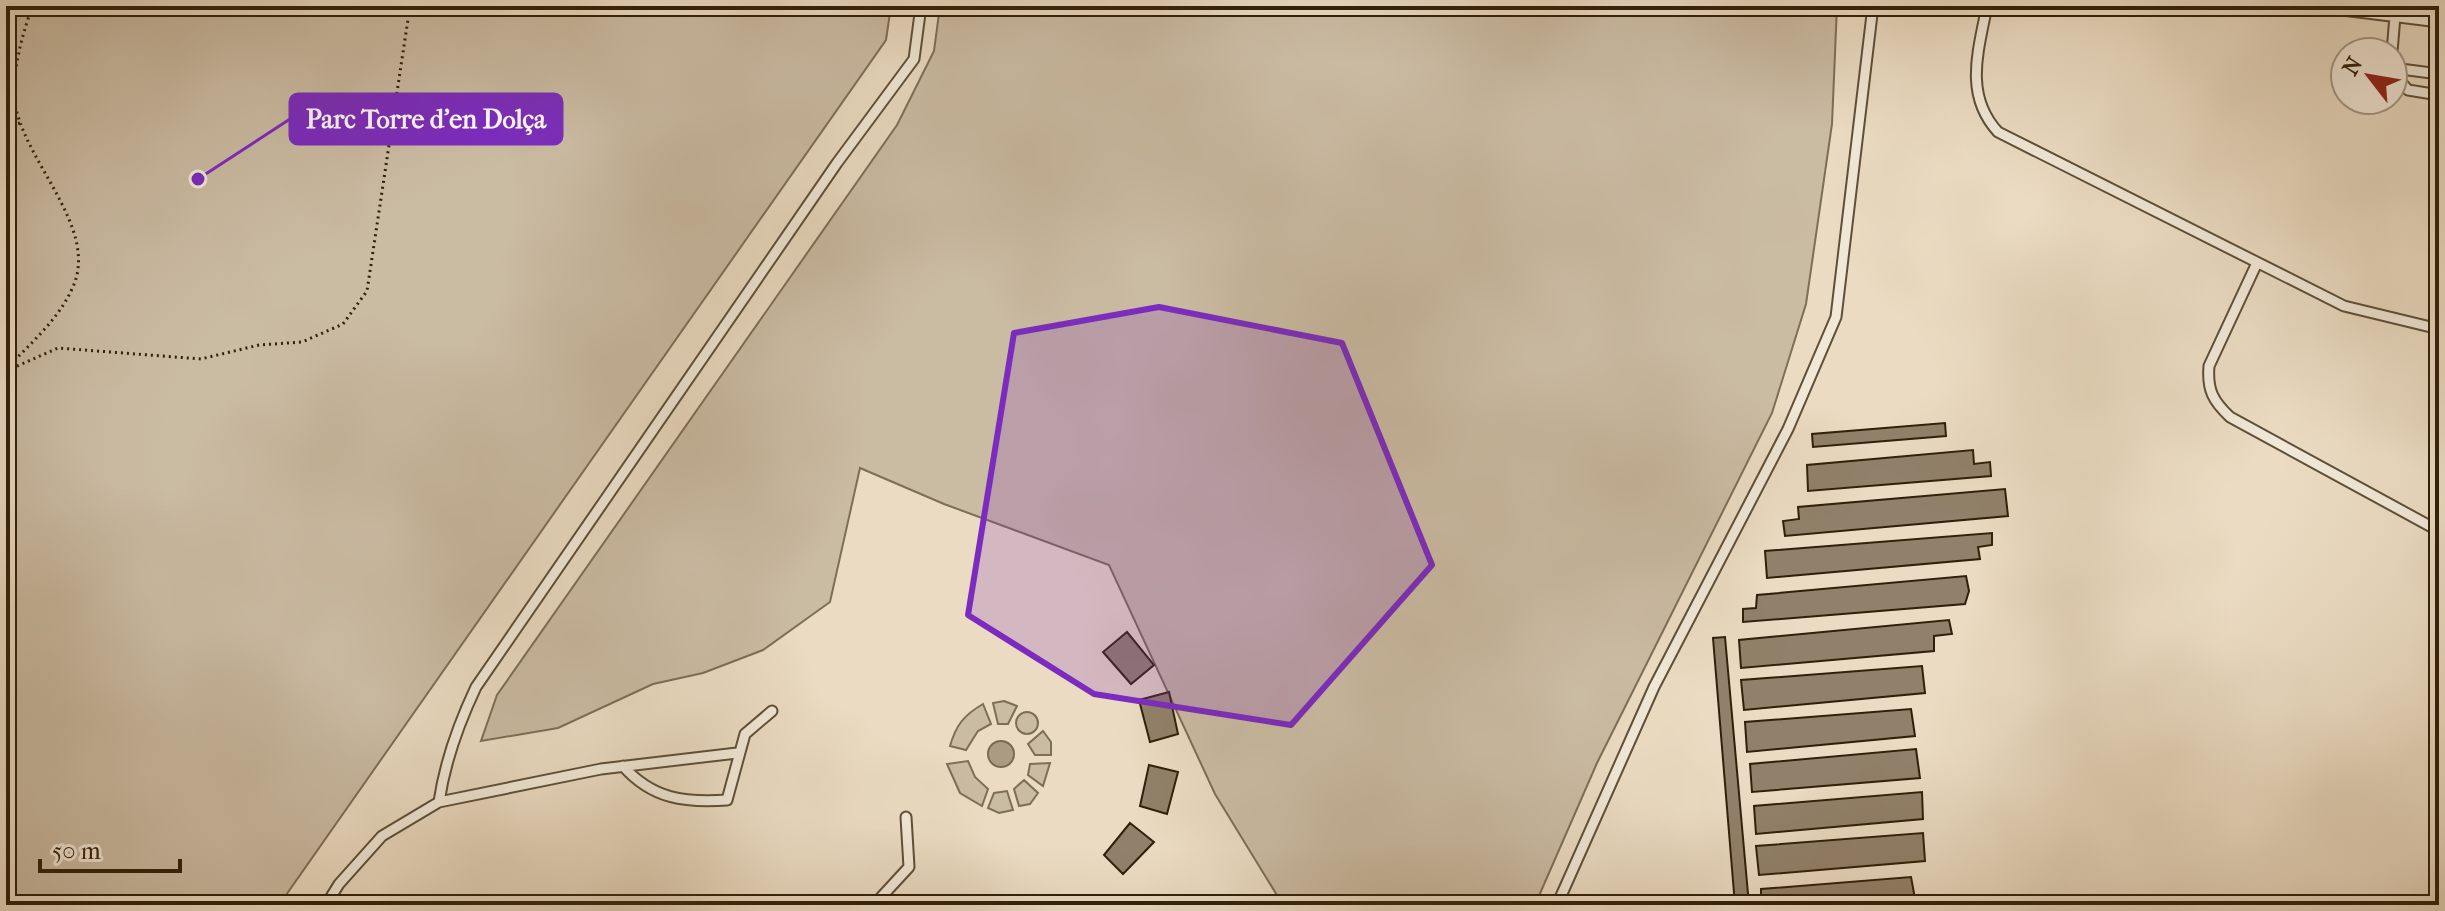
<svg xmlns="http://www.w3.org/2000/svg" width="2445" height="911" viewBox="0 0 2445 911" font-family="'IM FELL French Canon',serif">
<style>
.green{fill:#cabba3;stroke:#7d6e56;stroke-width:2}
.water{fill:#ab9b83;stroke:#7a6a53;stroke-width:2}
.building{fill:#91816a;stroke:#30200a;stroke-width:2}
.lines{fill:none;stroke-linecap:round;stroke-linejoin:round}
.service-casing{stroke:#5e4f38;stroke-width:13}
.path{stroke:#30200a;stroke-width:3;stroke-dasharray:2 4;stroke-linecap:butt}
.service{stroke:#f1e8d7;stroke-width:9}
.marked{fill:#7b2cbf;fill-opacity:0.2;stroke:#7b2cbf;stroke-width:6;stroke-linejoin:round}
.leader{fill:none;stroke:#7b2cbf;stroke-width:3}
.callout-dot{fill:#7b2cbf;stroke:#f1e8d7;stroke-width:3}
.callout{fill:#7b2cbf;stroke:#7b2cbf;stroke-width:3}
.callout-label{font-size:26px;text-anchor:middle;font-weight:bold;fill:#fff}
</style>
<rect width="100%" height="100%" fill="#eadbc2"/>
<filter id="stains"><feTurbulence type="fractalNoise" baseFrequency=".0025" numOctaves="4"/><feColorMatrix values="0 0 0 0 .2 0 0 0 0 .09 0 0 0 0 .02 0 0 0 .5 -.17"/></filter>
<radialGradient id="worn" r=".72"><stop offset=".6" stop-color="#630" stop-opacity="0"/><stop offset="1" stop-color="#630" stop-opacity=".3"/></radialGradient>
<path class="green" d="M6,6H891L886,40L279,905H6Z
M940,6H1837L1832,124L1806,304L1772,413L1597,763L1535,905H1283L1215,794L1109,565L944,504L860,468L830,602L763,650L703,673L653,684L558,728L481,741L497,695L897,125L934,51Z
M1004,701L1017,706L1008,724H998L993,703Z
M983,704L991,724L978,731L966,750L950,746C956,725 964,715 983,704Z
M1016 723a11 11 0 1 1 22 0a11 11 0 1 1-22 0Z
M1043,731L1051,742V755H1035L1028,744Z
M968,761L975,777L988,789L982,806L960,793L947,764Z
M1050,763L1043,786L1028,775L1030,764Z
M1024,780L1038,793L1030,804L1019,806L1014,789Z
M1007,791L1013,810L999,813L988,808L994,793Z"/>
<path class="water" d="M988 754a13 13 0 1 1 26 0a13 13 0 1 1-26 0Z"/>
<path class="building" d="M1945,423L1946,436L1813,447L1812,434Z
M1973,450L1974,464L1990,462L1991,476L1808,491L1807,465Z
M2005,489L2008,516L1785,536L1783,521L1799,519L1798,507Z
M1992,533V545L1978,547L1980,559L1767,578L1765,551Z
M1966,576L1969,591L1965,604L1743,622V609L1756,608L1757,595Z
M1949,620L1952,634L1934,636V651L1741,668L1739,640Z
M1127,632L1154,665L1131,684L1103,652Z
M1725,637L1749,905H1735L1713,638Z
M1922,666L1925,693L1744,710L1741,680Z
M1169,692L1178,734L1150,742L1139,700Z
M1911,709L1915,736L1747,752L1745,722Z
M1916,749L1920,778L1752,792L1750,764Z
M1149,765L1178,772L1167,814L1140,806Z
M1922,792L1923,819L1756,834L1754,806Z
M1130,823L1154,842L1123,874L1104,855Z
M1923,833L1925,861L1759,875L1756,846Z
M1911,877L1916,904L1761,905V889Z"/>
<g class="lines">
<g class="service-casing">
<path id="service" d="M1987,6C1978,52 1964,95 1998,132L2344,306L2439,329
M2310,6L2439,22
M2392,52L2395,16
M2393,68L2439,74
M2393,73L2408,90L2439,95
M2256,265L2209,366C2207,390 2213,401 2230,417L2439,531
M623,766C652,799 685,803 727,800L745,734L772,711
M439,802C445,761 458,725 476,687L837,163L914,59L921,6
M326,905L339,884L382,836L439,802L601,769L737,753
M874,905L909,867L906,817
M1557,905L1654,687L1788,429L1836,317L1873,6"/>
</g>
<path class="path" d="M6,124L22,123
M6,369C29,345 58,320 72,289C102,227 19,159 14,96C12,74 24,26 33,6
M6,371L58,348L201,359L259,345L302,342L343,324L367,291L410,6"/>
<use href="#service" class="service"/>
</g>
<path class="marked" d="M1159,307L1342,343L1432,565L1291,725L1094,694L968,615L1014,333Z"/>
<path class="leader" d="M198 179L290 119"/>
<circle class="callout-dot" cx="198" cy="179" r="8"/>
<rect class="callout" x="290" y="94" width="272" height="50" rx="8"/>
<g class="callout-label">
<text x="426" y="128">Parc Torre d'en Dolça</text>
</g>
<rect width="2445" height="911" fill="none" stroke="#eadbc2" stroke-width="32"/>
<rect x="8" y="8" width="2429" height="895" fill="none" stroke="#30200a" stroke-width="4"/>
<rect x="16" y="16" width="2413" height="879" fill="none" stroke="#30200a" stroke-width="2"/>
<g transform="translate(2369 76) rotate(301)"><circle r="38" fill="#f1e8d7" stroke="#a49885" stroke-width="2"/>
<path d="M0-6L14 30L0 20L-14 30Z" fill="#8f2418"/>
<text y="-12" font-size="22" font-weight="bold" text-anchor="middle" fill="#30200a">N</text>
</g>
<path d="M40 859v12h140v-12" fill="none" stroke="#30200a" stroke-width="4"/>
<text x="52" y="859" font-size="24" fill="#30200a" stroke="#f1e8d7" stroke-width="6" paint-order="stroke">50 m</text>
<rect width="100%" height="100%" filter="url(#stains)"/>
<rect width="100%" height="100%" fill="url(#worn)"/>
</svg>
